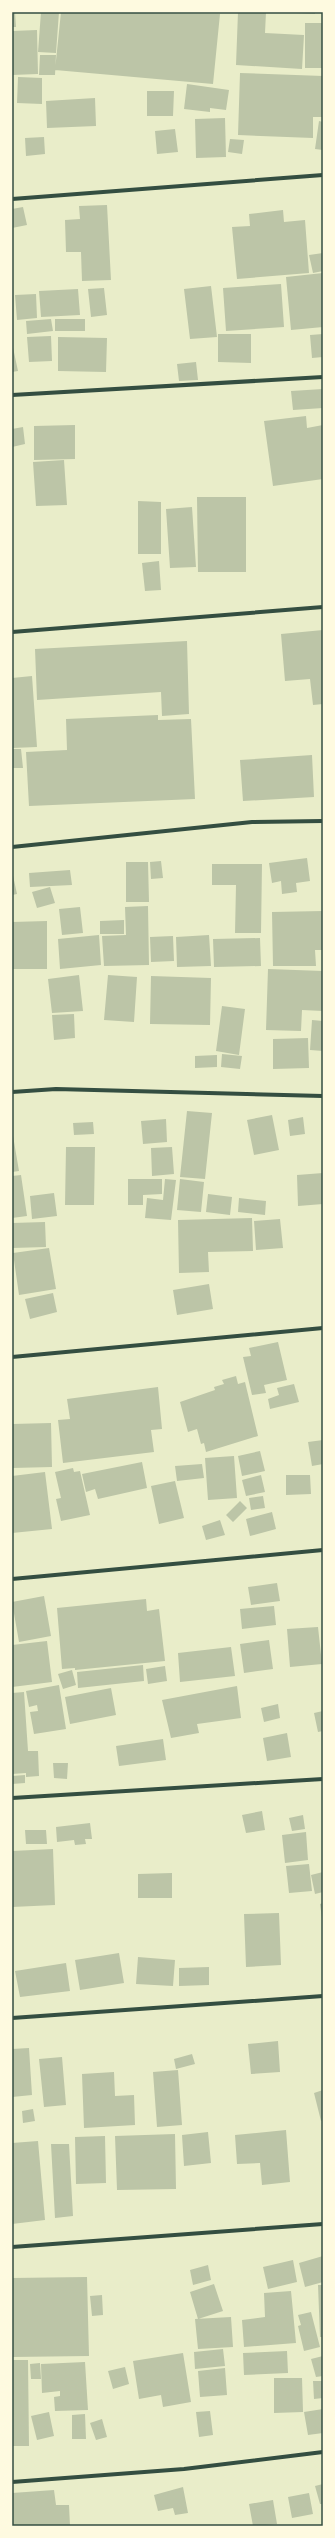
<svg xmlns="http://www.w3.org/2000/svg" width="335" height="2538" viewBox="0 0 335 2538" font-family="'Fira Sans Condensed',sans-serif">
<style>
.building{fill:#bcc5a7}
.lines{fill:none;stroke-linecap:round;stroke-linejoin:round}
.minor{stroke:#344e41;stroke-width:4}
.neatline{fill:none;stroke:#344e41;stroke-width:1.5}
</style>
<rect width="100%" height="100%" fill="#e9edc9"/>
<path class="building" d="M12,12H15L16,27H12Z
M41,12H59L56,53L38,52Z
M61,12L220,14L213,84L55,70Z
M238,12H266L265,33L304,35L302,69L236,65Z
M296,12H315V14L296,13Z
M305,23H322V68H305Z
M37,30L38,74L12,75V31Z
M40,55H56L55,75H39Z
M240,73L323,76V117H313V138L238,135Z
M18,77L42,78V104L17,103Z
M187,84L229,90L226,110L210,108V112L184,109Z
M147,91H174L173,116H147Z
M95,98L96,126L47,128L46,101Z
M225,118L226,157L196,158L195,119Z
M319,121L323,122V150L315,149Z
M175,129L178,152L157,154L155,131Z
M44,137L45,154L26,156L25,138Z
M230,139L244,140L242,154L228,152Z
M107,205L111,280L82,281L81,252H66L65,220L80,219L79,206Z
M23,207L27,225L12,228V209Z
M283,210L284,222L305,220L309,273L237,279L232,227L250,226L249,214Z
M323,253V271L313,273L309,255Z
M323,273V327L291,330L286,277Z
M281,284L284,327L226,331L223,288Z
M211,286L217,337L190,339L184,289Z
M104,288L107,315L91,317L88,289Z
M78,289L80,315L41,317L39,291Z
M36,294L37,318L17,320L15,295Z
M51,319L53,331L27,334L26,321Z
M55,319H85V331H55Z
M218,334H251V363L218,362Z
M323,334V357L312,358L310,335Z
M51,336L52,361L29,362L27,337Z
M58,337L107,338L106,372L58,371Z
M12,343L18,371L12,372Z
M196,362L198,380L179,381L177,364Z
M323,389V408L293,410L291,391Z
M306,416L307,428L323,425V479L273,486L264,421Z
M75,425V459L34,460V426Z
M23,427L25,444L12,447V429Z
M64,460L67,505L36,506L33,462Z
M197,497H246V572H198Z
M138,501L161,502V554H138Z
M192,507L196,567L170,568L166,509Z
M159,561L161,590L145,591L142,563Z
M323,630V704L313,705L310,679L285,681L281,634Z
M187,641L189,714L162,716L161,692L37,700L35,649Z
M32,676L37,747L12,748V678Z
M158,715V720L191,719L195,799L29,806L26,752L67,750L66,719Z
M12,749H21L23,768H12Z
M312,755L314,797L243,801L240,760Z
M307,858L310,881L296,883L297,892L282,894L281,881L272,883L269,863Z
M161,861L163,878L151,879L150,862Z
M126,862H148L149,902H126Z
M212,864H262L261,933H235L236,885H212Z
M70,870L72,885L30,887L29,873Z
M12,871L17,894L12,895Z
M50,887L55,903L37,908L32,892Z
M148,906L149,965L104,966L102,936L126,935L125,907Z
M80,907L83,933L62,935L59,909Z
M323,911V950H315L316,966H273L272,912Z
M124,920V934H100V921Z
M47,921V969H12V922Z
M99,935L101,965L60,969L58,939Z
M209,935L211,966L177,967L176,937Z
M173,936L174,961L151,962L150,937Z
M260,938L261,966L214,967L213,939Z
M268,969L323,971V1011L302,1010L301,1031L266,1030Z
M79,975L83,1011L52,1013L48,979Z
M108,975L137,977L134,1022L104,1020Z
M151,976L211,978L210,1025L150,1024Z
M222,1006L245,1009L239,1055L216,1051Z
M74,1014L75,1038L54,1040L52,1015Z
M312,1020L323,1021V1051L310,1050Z
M308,1038L309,1068L273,1069V1039Z
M222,1054L242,1056L240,1069L221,1067Z
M217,1055V1067L195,1068V1056Z
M187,1111L212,1113L205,1179L180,1177Z
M272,1115L279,1150L254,1155L247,1120Z
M303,1117L305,1134L290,1136L288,1120Z
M166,1119L167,1142L143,1144L141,1121Z
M93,1122L94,1134L74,1135L73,1123Z
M12,1130L19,1171L12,1172Z
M66,1147H95L94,1205H65Z
M172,1147L174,1174L152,1176L151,1148Z
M323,1173V1204L298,1206L297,1175Z
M21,1175L27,1216L12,1218V1176Z
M128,1179H162V1194L143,1195V1205H128Z
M165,1179L176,1180L171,1220L145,1218L147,1198L163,1200Z
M180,1179L204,1182L201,1212L177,1210Z
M54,1193L57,1216L32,1219L30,1196Z
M208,1194L232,1197L230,1215L206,1212Z
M239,1198L266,1201L265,1215L238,1212Z
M252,1218L253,1251L208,1252L209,1272L179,1273L178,1220Z
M280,1219L283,1248L256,1250L254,1221Z
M45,1222L46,1247L12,1248V1223Z
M49,1248L56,1289L19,1295L13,1253Z
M209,1284L213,1309L177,1315L173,1290Z
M53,1293L57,1312L30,1319L25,1299Z
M278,1342L287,1380L264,1385L266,1393L252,1395L243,1357L251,1356L249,1348Z
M236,1376L238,1384L245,1382L258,1436L206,1452L204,1443L201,1444L197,1429L188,1432L180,1402L215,1390L214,1387L224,1384L222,1380Z
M294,1384L299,1402L270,1409L268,1399L279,1395L277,1388Z
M158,1387L162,1429L151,1430L154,1452L63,1463L58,1420L70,1419L67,1399Z
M51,1423L52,1467L12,1468V1424Z
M323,1440V1464L312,1466L308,1442Z
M260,1451L265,1471L242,1476L238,1456Z
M234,1456L237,1498L208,1500L205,1458Z
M142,1462L147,1488L98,1499L95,1489L86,1492L82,1474Z
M202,1464L204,1478L177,1481L175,1466Z
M73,1468L74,1472L80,1471L90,1515L61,1521L56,1499L61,1498L55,1472Z
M45,1472L52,1529L12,1533V1476Z
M261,1475L265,1492L246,1496L242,1480Z
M286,1475H310L311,1494L286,1495Z
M175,1481L184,1518L159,1524L151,1486Z
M263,1496L265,1508L251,1510L249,1498Z
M240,1501L247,1508L233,1522L226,1515Z
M272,1512L276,1529L250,1536L246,1519Z
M220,1520L225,1535L206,1540L202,1526Z
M277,1583L280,1601L251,1605L248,1587Z
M44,1596L51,1636L19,1642L12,1602Z
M146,1599L147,1611L159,1609L165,1661L75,1670V1668L62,1669L57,1608Z
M274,1606L276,1625L242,1629L240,1609Z
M318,1627L322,1664L290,1667L287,1629Z
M269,1640L273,1669L244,1673L240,1644Z
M47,1641L52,1682L12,1687V1645Z
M231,1647L235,1676L180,1682L178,1653Z
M143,1665L144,1681L78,1688L77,1672Z
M165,1666L167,1681L148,1684L146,1669Z
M72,1670L76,1685L63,1689L58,1674Z
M59,1685L66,1729L34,1734L30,1712L38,1711L37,1705L29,1707L26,1691Z
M237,1686L241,1718L197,1724L199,1733L171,1738L162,1700Z
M111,1688L116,1715L70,1724L65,1697Z
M24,1692L28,1751H38L39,1776L26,1777V1773L12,1774V1693Z
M278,1704L280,1718L264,1722L261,1708Z
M323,1711V1731L318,1732L314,1713Z
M287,1733L291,1757L267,1761L263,1738Z
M163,1739L166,1760L119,1766L116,1746Z
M53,1763H68L67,1779L54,1778Z
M25,1775V1783L12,1784V1776Z
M262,1811L265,1830L246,1833L242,1815Z
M303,1815L305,1829L292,1831L289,1818Z
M90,1823L92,1839H85L86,1844L75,1845L74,1840L57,1842L56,1827Z
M25,1830H46L47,1844H26Z
M306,1832L308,1860L285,1863L282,1835Z
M53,1849L55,1905L12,1907V1851Z
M309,1864L312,1891L289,1893L286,1866Z
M323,1872V1892L315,1894L311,1875Z
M172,1873V1898H138V1874Z
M323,1903V1918H322L320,1904Z
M279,1913L281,1965L246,1967L244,1914Z
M119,1953L124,1983L80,1990L75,1960Z
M138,1957L175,1960L173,1986L136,1984Z
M66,1963L70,1991L20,1997L15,1971Z
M209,1967V1985L179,1986V1968Z
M278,2041L280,2072L251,2074L248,2044Z
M29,2048L32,2095L12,2097V2049Z
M192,2054L195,2064L176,2069L174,2059Z
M62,2057L66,2105L44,2107L39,2059Z
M178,2070L182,2125L157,2127L153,2072Z
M114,2072L115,2096L134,2095L135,2125L84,2128L82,2074Z
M323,2090V2120L321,2121L314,2093Z
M33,2109L35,2121L23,2123L22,2111Z
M286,2130L290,2182L262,2185L260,2163L237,2164L235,2135Z
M208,2132L211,2163L184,2166L182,2135Z
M175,2134L176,2189L117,2190L115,2136Z
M105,2136L106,2183L76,2184L75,2137Z
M38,2141L45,2220L12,2224V2143Z
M51,2144H69L73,2216L55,2218Z
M323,2256V2282L305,2287L299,2263Z
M293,2260L297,2282L268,2289L263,2267Z
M208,2265L211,2280L193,2285L190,2270Z
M87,2277L89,2356L12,2357V2278Z
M214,2284L223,2311L198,2319L190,2292Z
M318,2285H323V2337H320Z
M291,2291L296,2343L244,2347L242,2320L265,2317L264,2293Z
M102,2295L103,2315L92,2316L90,2296Z
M311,2312L320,2347L304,2351L298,2326L301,2325L298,2315Z
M231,2317L233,2347L198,2349L195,2319Z
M223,2349L225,2366L195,2369L194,2352Z
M287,2351L288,2373L244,2375L243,2353Z
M183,2353L191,2402L163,2407L161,2395L139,2399L133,2361Z
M323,2356V2376L316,2377L311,2359Z
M12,2360H28L29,2446H12Z
M85,2362L88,2410L55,2411L54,2397L60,2396V2391L42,2393L41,2364Z
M40,2363L41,2379H31L30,2364Z
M125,2367L129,2384L113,2389L108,2371Z
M225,2368L227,2395L200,2397L198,2371Z
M274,2378H302L303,2412L274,2413Z
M313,2381H323V2398L314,2399Z
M323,2409V2433L308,2435L304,2412Z
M210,2411L213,2435L199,2437L196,2412Z
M49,2412L54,2436L37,2440L31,2416Z
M85,2414L86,2439H72V2415Z
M102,2419L107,2437L96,2440L90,2423Z
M323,2484V2504H320L315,2486Z
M183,2487L188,2513L175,2515L173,2508L158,2511L154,2495Z
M54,2490L56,2505H69L70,2526H12V2493Z
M309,2493L313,2514L292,2518L288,2497Z
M273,2500L277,2524L253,2526L249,2504Z"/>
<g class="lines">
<path class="minor" d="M12,199L323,175
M12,395L323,377
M12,632L323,607
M12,847L252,822L323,821
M12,1092L56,1089L323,1096
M12,1357L323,1328
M12,1579L323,1550
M12,1798L323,1779
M12,2018L323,1996
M12,2247L323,2224
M12,2482L184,2469L323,2452"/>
</g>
<rect width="335" height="2538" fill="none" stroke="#fefae0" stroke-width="26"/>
<rect x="13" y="13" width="309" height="2512" class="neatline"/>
</svg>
